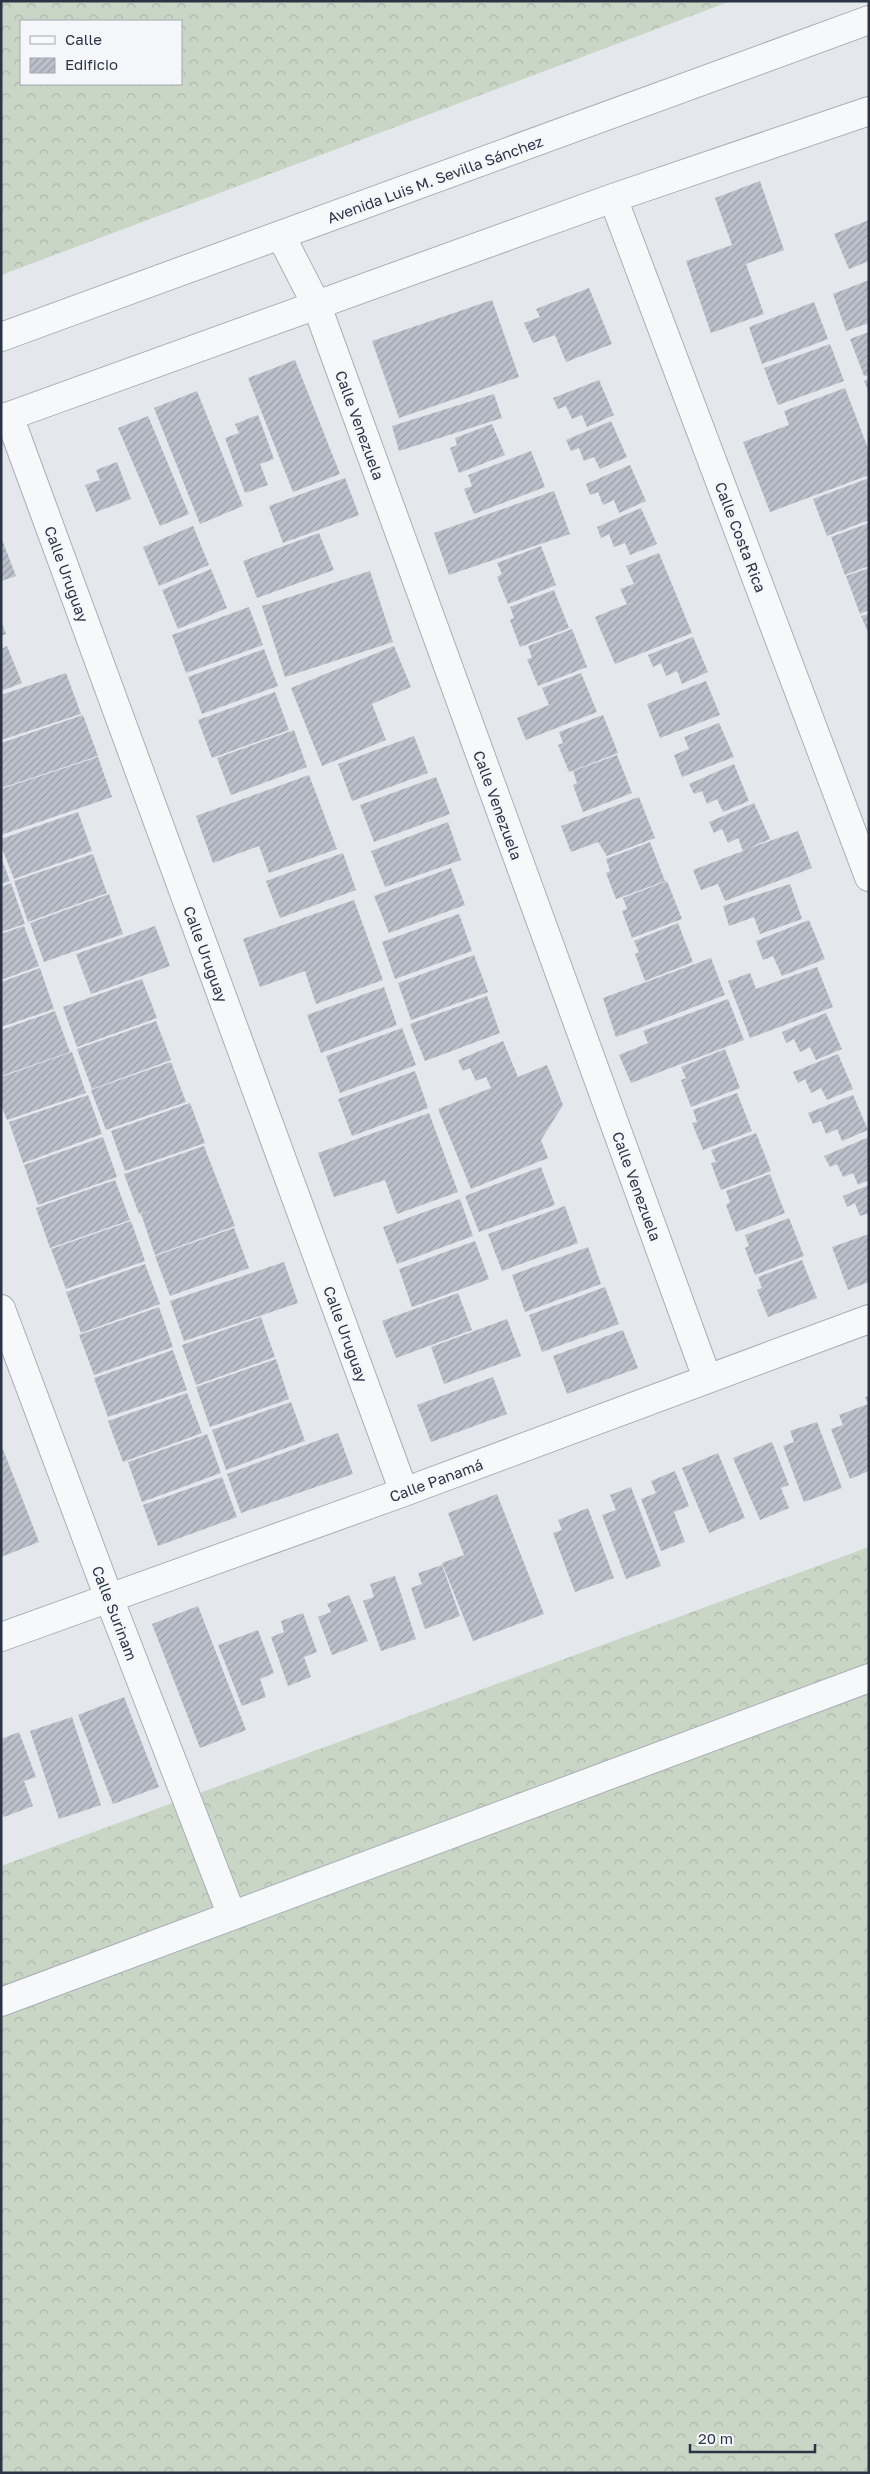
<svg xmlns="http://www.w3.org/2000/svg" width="870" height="2474" viewBox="0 0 870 2474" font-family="'Golos Text',sans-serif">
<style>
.forest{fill:url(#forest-crowns);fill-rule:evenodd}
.building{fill:url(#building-hatch)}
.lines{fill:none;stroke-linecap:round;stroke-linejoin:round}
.minor-casing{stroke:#a9aeb7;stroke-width:30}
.minor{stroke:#f7f8fa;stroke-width:28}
.labels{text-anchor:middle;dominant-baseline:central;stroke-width:4.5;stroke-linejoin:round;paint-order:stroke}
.street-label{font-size:15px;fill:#2b3445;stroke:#f4f6f9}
</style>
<defs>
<pattern id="forest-crowns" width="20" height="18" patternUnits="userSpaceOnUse" patternTransform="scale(1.25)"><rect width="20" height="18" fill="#c9d6c5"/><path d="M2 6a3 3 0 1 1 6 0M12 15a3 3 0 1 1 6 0" fill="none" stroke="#adb8ab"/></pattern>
<pattern id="building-hatch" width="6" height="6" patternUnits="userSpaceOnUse" patternTransform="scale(1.25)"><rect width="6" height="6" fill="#bbc0ca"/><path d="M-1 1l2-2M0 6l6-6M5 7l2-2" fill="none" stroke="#989da6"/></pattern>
</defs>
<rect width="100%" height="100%" fill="#e4e7ec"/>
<path class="forest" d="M1,1H731L1,275ZM21,21H181V84H21Z
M869,1547V2473H1V1866Z"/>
<path class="building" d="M760,181L784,250L746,264L764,314L711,333L686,261L732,245L715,198Z
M869,220V261L849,269L834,234Z
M869,280V323L846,331L833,294Z
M589,288L612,344L566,362L555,335L533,343L524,323L540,317L536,309Z
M492,300L519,377L399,418L372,341Z
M814,302L828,339L762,364L749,327Z
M869,332V375L864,376L850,339Z
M830,344L844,381L778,405L764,368Z
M295,360L340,474L293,492L248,378Z
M869,379V392L864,381Z
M599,380L614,415L587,427L582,415L572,419L566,406L558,409L553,398Z
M845,388L869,451V475L770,512L743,442L789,425L784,411Z
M197,391L243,506L200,524L154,408Z
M494,394L502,418L399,451L392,426Z
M258,415L274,459L260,464L268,485L245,493L225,438L239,433L235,424Z
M148,416L189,514L160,526L118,428Z
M611,421L627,457L600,469L594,457L584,461L579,448L571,451L566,440Z
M492,424L505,455L459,473L450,448L457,445L455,438Z
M531,451L545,487L474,514L464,489L472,486L468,475Z
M117,462L131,499L96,512L85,485L100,480L96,470Z
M630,465L646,501L619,513L614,500L603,505L598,492L590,495L586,484Z
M345,478L359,515L283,543L269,506Z
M869,478V520L827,536L813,499Z
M554,491L570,534L449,575L434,533Z
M641,508L657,544L630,555L625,543L614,547L609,534L601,538L597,527Z
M869,523V566L845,575L831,537Z
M193,526L209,565L159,586L143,547Z
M319,533L334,570L257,598L243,561Z
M1,537L16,576L1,581Z
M541,546L556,585L508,604L497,577L502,574L497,563Z
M659,553L692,633L615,664L595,617L627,604L620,589L634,584L626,566Z
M869,568V610L860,614L846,576Z
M211,569L227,608L178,629L162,590Z
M370,571L393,642L285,677L262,606Z
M554,590L569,628L520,647L510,620L514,618L510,607Z
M249,607L263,645L186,673L172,635Z
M869,614V635L861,616Z
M1,620L6,634L1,636Z
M572,629L587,667L538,686L527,659L532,658L528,646Z
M693,637L708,672L682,684L677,671L666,676L661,663L653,667L648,655Z
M7,646L22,683L1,691V649Z
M394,646L411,687L372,704L386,740L322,766L291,688Z
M264,649L278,686L202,714L188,677Z
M66,673L81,714L1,740V695Z
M581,673L597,712L526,740L517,718L549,705L542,688Z
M706,681L720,715L660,738L647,704Z
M275,692L289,730L212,758L198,720Z
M83,715L98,756L1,788V743Z
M603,715L618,753L569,772L558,745L563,743L559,732Z
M719,723L734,757L682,777L674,755L689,749L684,737Z
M294,730L307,767L231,795L217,758Z
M414,736L428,773L352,801L338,764Z
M617,755L632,793L583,812L573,785L577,783L573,771Z
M98,757L112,797L1,835V789Z
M734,764L749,801L723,812L717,799L707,804L702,791L694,794L689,784Z
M309,775L337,849L269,873L259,846L213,863L196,816Z
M436,777L450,814L374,842L360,805Z
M639,797L655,838L607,856L598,842L571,852L561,826Z
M754,803L770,839L747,849L798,831L812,868L725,901L718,884L701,890L693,870L743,851L738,838L728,843L722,829L714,833L709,822Z
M78,812L92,851L14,879L1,846V839Z
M448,822L461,860L385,887L371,851Z
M650,842L665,881L616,899L606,873L610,871L606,859Z
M343,853L356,890L280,918L266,881Z
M93,854L107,893L28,922L14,881Z
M1,857L10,881L1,884Z
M451,868L465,905L389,933L374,896Z
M667,881L682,919L632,938L622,911L627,909L623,898Z
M11,883L25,924L1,932V887Z
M790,884L802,919L760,934L754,917L729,926L723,906Z
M109,894L123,934L44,962L30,923Z
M354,900L383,980L316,1004L305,971L260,987L243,939Z
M459,914L472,951L395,979L382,942Z
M809,920L825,959L782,976L773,956L763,960L756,941Z
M678,923L693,962L645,981L635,954L639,952L634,941Z
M24,926L39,966L1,980V934Z
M155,926L170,966L91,994L76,954Z
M474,955L488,992L411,1020L398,983Z
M711,958L725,995L616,1037L603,998Z
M817,967L833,1007L750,1038L728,981L750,973L756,989Z
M40,968L54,1009L1,1027V982Z
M142,979L157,1018L77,1047L63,1007Z
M384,987L397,1025L321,1053L307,1015Z
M487,996L500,1033L425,1061L410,1024Z
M728,999L744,1040L631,1083L619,1055L648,1043L643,1031Z
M55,1011L70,1052L1,1076V1030Z
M826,1013L842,1049L816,1060L810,1047L800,1052L794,1039L786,1043L782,1032Z
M156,1021L171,1060L92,1089L77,1049Z
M402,1028L416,1065L340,1093L326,1056Z
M503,1041L518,1077L547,1065L563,1105L541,1140L548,1158L471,1189L438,1109L491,1088L486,1077L476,1081L470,1068L463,1071L458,1060Z
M725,1049L740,1088L691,1107L681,1080L686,1078L681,1067Z
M72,1052L86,1093L7,1120L1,1105V1077Z
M838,1054L853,1089L827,1100L821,1088L811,1093L805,1079L798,1083L793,1072Z
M171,1062L186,1102L106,1130L91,1090Z
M415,1071L428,1108L352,1136L338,1099Z
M737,1093L752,1131L703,1150L692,1123L697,1122L693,1110Z
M88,1095L102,1134L23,1163L9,1122Z
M853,1095L868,1130L842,1141L837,1129L826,1134L821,1121L813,1124L808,1113Z
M190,1103L205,1143L125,1171L111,1131Z
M429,1113L458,1192L397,1214L385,1180L334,1197L318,1153Z
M756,1133L771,1171L721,1190L711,1163L716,1162L711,1150Z
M103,1137L117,1177L38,1205L24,1165Z
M869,1137V1180L858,1185L853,1173L843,1177L837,1164L830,1167L824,1156Z
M204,1146L235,1226L155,1255L141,1214L152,1210L139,1214L124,1174Z
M541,1167L555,1205L479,1232L465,1196Z
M770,1174L785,1213L736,1232L726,1205L730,1202L726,1191Z
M115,1180L130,1220L50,1248L36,1208Z
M869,1185V1213L860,1216L855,1203L847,1207L843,1196Z
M460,1199L473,1236L397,1264L383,1227Z
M565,1206L578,1243L502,1271L488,1234Z
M789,1218L804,1256L755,1275L745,1248L749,1246L745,1235Z
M131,1221L145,1261L66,1289L51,1249Z
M234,1228L249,1268L170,1296L155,1256Z
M869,1234V1282L848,1290L832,1247Z
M475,1241L489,1279L412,1307L399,1269Z
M588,1247L601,1284L525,1312L512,1275Z
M802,1260L817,1298L768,1317L757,1290L762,1288L758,1277Z
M284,1262L298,1303L184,1341L170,1301Z
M145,1264L160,1304L81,1333L66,1292Z
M605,1287L619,1324L542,1352L529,1315Z
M458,1293L472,1330L396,1358L382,1321Z
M159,1307L173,1347L94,1375L79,1335Z
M261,1317L275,1357L196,1385L182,1345Z
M507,1319L521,1356L444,1384L431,1347Z
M623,1330L638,1368L567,1394L553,1356Z
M173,1350L187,1390L108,1417L94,1378Z
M276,1359L289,1399L210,1427L196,1387Z
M493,1377L507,1414L431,1442L417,1405Z
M187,1393L202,1433L123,1462L108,1421Z
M869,1396V1471L850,1479L831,1429L843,1425L839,1415L868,1404L865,1397Z
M291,1402L305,1441L226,1470L212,1430Z
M817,1422L842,1488L804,1502L783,1446L794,1442L790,1431Z
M338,1433L353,1474L241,1513L227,1474Z
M207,1434L221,1473L142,1502L128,1462Z
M772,1442L789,1485L781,1488L789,1508L760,1520L733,1458Z
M1,1444L39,1542L1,1557Z
M718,1453L745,1518L709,1533L682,1468Z
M675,1471L689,1506L674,1512L685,1542L661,1551L641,1499L656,1493L651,1481Z
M222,1477L237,1517L158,1546L143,1505Z
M631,1487L661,1566L626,1579L602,1515L616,1510L610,1495Z
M497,1494L544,1614L473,1641L442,1563L464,1555L448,1513Z
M588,1508L614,1578L575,1592L553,1533L562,1530L558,1520Z
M442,1565L460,1616L425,1629L411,1588L422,1584L418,1573Z
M395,1576L416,1639L381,1651L363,1601L374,1597L370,1584Z
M349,1595L368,1641L332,1655L318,1617L331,1612L327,1604Z
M198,1606L246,1730L200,1748L152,1624Z
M303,1613L317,1652L304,1657L311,1677L288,1686L271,1637L284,1632L281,1621Z
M258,1630L274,1673L260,1679L266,1697L242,1706L218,1645Z
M124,1697L159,1787L113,1804L78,1715Z
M72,1717L101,1805L59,1819L30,1731Z
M19,1732L36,1777L24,1781L33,1806L4,1817L1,1811V1739Z"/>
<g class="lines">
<g class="minor-casing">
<path id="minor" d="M613,198L869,877
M281,236L317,306L707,1378
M1,337L869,20
M9,416L404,1492
M1,419L613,198L869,111
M1,1309L109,1598L232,1916
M1,1637L404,1492L869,1319
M1,2002L869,1678"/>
</g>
<use href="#minor" class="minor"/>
</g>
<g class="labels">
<g class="street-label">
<text transform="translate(435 179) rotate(-20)">Avenida Luis M. Sevilla Sánchez</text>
<text transform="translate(360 425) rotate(70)">Calle Venezuela</text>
<text transform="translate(741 537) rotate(69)">Calle Costa Rica</text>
<text transform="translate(67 574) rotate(70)">Calle Uruguay</text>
<text transform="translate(498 805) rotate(70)">Calle Venezuela</text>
<text transform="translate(206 954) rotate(70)">Calle Uruguay</text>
<text transform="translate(637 1186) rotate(70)">Calle Venezuela</text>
<text transform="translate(346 1334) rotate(70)">Calle Uruguay</text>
<text transform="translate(436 1480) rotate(-20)">Calle Panamá</text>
<text transform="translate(115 1613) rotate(69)">Calle Surinam</text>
</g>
</g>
<rect width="870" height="2474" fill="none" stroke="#2b3445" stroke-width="5"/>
<rect x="20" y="20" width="162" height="65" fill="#f4f6f9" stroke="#a4a8b1"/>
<rect x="30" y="36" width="25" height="8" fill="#f7f8fa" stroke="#a4a8b1"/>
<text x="65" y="45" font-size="15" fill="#2b3445">Calle</text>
<rect x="30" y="58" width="25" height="15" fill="url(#building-hatch)" stroke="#a4a8b1"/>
<text x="65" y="70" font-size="15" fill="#2b3445">Edificio</text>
<path d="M690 2444v8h125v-8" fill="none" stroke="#2b3445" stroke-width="2.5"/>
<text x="698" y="2444" font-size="15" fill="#2b3445" stroke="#f4f6f9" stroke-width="4" paint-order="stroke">20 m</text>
</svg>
